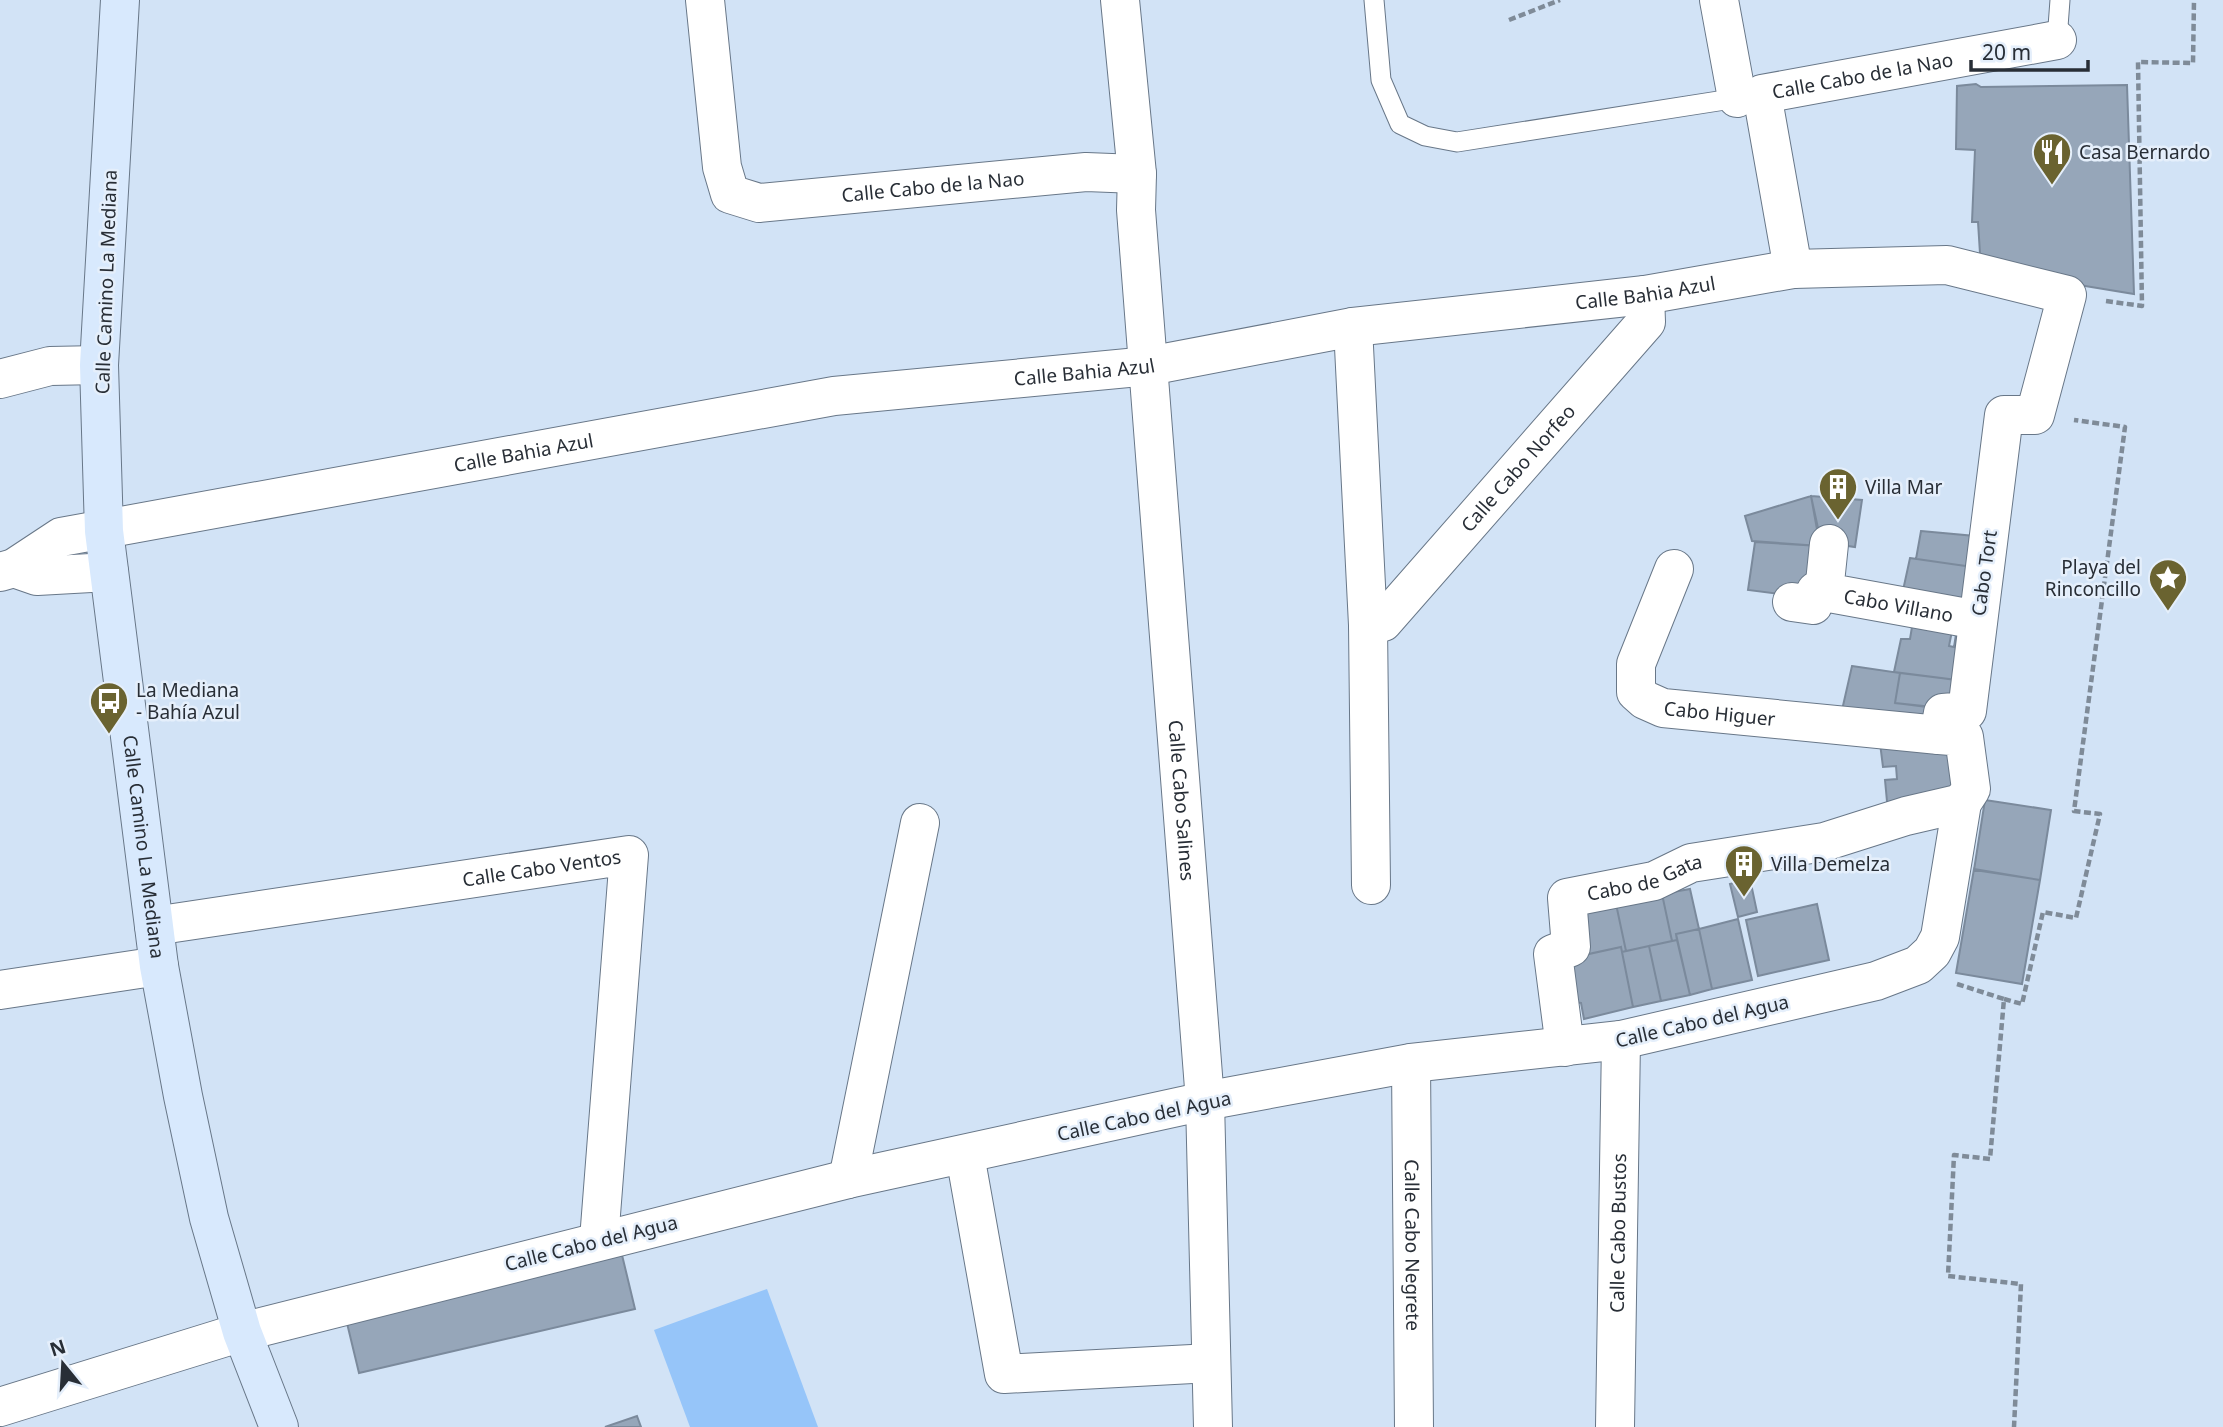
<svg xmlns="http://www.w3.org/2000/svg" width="2223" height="1427" viewBox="0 0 2223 1427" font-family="'Noto Sans',sans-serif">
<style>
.green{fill:#96c5f9}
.building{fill:#96a6b9;stroke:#7b8a9c;stroke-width:2}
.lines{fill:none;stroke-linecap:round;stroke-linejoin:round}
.lane-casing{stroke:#687788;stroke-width:21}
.street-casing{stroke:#687788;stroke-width:40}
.secondary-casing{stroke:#687788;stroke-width:40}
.path{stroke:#7f8b98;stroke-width:4.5;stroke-dasharray:7 3.5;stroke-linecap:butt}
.lane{stroke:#fff;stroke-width:19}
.street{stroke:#fff;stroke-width:38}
.secondary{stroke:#d8e9fd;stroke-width:38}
.labels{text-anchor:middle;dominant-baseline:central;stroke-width:5;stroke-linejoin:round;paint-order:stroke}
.street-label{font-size:19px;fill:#282e36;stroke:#e5effb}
.poi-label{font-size:19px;fill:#282e36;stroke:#e5effb;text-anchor:start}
</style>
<rect width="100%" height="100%" fill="#d2e3f6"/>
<path class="green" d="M767,1289L818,1427H690L654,1330Z"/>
<path class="building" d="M1976,84L1981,87L2127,85L2134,294L1981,269L1978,222H1972L1975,150L1956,149L1957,86Z
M1811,496L1862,500L1855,547L1821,542Z
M1811,496L1820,546L1752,541L1745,516Z
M1921,531L1975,536L1980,568L1916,559Z
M1755,542L1820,546L1812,598L1748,590Z
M1910,558L1980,568L1974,609L1902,595Z
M1914,615L1954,621L1949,646L1954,647L1958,622L1957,680L1894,672L1901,639H1910Z
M1852,666L1900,673L1895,703L1927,707L1925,729L1840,719Z
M1900,673L1957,680L1952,709L1895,703Z
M1879,735L1951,741L1955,791L1888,812L1885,780L1897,779L1896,766L1883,767Z
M1985,800L2051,810L2040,880L1974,870Z
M1974,869L2040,880L2022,984L1956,973Z
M1750,879L1757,912L1738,917L1730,884Z
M1690,889L1699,929L1676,934L1677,940L1672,941L1662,894Z
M1662,894L1672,941L1626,951L1616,904Z
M1616,904L1626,951L1622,952L1621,947L1589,954L1580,912Z
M1817,904L1829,960L1758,976L1746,920Z
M1738,919L1752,980L1712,989L1699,929Z
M1699,929L1712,989L1690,995L1676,934Z
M1677,940L1690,995L1661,1001L1649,946Z
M1649,946L1661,1001L1633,1007L1622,952Z
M1621,947L1633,1007L1584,1019L1581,1003L1573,1002L1565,959Z
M622,1255L635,1309L359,1373L346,1319Z
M637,1416L641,1427H605Z"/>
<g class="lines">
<g class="lane-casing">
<path id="lane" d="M1374,0L1381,80L1400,124L1425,136L1457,142L1744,97
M2057,40L2060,0"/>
</g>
<g class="street-casing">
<g id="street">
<path id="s1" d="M705,0L722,167L730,194L759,203L1086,172L1137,174"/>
<path id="s2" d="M1120,0L1137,174L1136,210L1205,1101L1213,1427"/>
<path d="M1719,0L1737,98"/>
<path id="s3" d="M1793,269L1762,94L2057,40"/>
<path d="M1353,327L1368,625L1371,885"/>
<path d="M0,379L50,366L99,365"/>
<path id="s4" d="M1829,544L1824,592L1978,620"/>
<path d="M14,568L37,576L109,572"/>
<path id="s5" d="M1674,569L1636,664V692L1645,700L1663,708L1939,735"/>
<path id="s6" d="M0,572L14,568L61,537L834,396L1149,366L1353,327L1645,295L1793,269L1947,265L2067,295L2035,415H2004L1967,711L1943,713L1939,735L1964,737L1971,789L1962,803L1940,937L1932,952L1918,965L1876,981L1621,1040L1411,1063L1205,1101L848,1179L242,1332L0,1407"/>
<path d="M1792,602L1813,605L1816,591L1824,592"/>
<path id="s7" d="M1368,625L1383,622L1646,322L1645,295"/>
<path id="s8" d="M154,926L629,855L599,1240"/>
<path d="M0,990L159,966"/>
<path id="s9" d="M1565,1047L1553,954L1571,947L1567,898L1654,881L1691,863L1824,842L1906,816L1962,803"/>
<path id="s10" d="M1411,1063L1414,1427"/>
<path d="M965,1155L1004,1374L1211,1363"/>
<path d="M848,1179L920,823"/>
<path id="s11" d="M1615,1427L1621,1040"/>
</g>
</g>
<g class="secondary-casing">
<g id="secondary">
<path id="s12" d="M120,0L99,365L104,531L159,966L183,1096L209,1218L242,1332L279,1427"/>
</g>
</g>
<path class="path" d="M1509,20L1560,0
M2106,301L2142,306L2138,62L2193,63L2194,0
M1957,984L2004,999L1990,1159L1954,1155L1948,1276L2021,1284L2014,1427
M2004,999L2022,1004L2043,912L2076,918L2100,814L2074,811L2125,427L2074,420"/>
<use href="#lane" class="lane"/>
<use href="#street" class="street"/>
<use href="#secondary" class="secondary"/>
</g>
<defs>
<g id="restaurant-pin" transform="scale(2.0125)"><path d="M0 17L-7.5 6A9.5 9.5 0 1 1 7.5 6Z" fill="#6a6330" stroke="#e5effb"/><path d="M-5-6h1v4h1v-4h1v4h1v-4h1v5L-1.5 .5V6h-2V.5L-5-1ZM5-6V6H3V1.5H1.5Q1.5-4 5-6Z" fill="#fff"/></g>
<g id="building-pin" transform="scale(2.0125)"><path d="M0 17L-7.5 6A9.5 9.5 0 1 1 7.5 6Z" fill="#6a6330" stroke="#e5effb"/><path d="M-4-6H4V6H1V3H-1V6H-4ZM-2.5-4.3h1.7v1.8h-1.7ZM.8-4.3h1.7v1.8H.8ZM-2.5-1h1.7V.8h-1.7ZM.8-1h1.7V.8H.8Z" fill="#fff"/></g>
<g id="sight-pin" transform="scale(2.0125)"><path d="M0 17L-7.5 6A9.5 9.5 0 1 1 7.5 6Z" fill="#6a6330" stroke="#e5effb"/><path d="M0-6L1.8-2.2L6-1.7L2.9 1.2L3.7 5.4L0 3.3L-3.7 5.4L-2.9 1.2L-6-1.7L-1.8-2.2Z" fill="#fff"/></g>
<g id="bus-pin" transform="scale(2.0125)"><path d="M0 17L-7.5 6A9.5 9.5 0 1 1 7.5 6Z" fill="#6a6330" stroke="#e5effb"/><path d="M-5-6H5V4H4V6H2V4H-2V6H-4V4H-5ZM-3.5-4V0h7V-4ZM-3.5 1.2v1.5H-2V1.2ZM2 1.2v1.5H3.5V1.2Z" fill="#fff"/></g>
</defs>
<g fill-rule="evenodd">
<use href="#restaurant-pin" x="2052" y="152"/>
<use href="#building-pin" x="1838" y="487"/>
<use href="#sight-pin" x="2168" y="578"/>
<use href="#bus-pin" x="109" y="701"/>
<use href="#building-pin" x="1744" y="864"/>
</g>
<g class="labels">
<g class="street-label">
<text stroke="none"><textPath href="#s3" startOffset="280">Calle Cabo de la Nao</textPath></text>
<text stroke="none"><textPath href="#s1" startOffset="401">Calle Cabo de la Nao</textPath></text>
<text transform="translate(106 282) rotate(-88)">Calle Camino La Mediana</text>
<text stroke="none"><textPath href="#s6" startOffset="1675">Calle Bahia Azul</textPath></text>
<text stroke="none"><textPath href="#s6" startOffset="1108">Calle Bahia Azul</textPath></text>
<text stroke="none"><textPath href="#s6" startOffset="541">Calle Bahia Azul</textPath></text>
<text stroke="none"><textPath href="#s7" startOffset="220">Calle Cabo Norfeo</textPath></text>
<text transform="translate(1984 573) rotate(-82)">Cabo Tort</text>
<text stroke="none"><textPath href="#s4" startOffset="124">Cabo Villano</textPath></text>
<text stroke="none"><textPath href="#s5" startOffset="219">Cabo Higuer</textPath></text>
<text stroke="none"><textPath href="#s2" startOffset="803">Calle Cabo Salines</textPath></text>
<text stroke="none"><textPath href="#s12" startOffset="850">Calle Camino La Mediana</textPath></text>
<text stroke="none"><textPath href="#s8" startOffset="392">Calle Cabo Ventos</textPath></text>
<text stroke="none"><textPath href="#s9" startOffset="243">Cabo de Gata</textPath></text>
<text transform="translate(1702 1021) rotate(-13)">Calle Cabo del Agua</text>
<text transform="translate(1144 1116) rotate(-12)">Calle Cabo del Agua</text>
<text stroke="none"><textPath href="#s11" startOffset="194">Calle Cabo Bustos</textPath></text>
<text transform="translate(591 1243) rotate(-14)">Calle Cabo del Agua</text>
<text stroke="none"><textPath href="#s10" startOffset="182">Calle Cabo Negrete</textPath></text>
</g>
<g class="poi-label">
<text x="2079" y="152">Casa Bernardo</text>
<text x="1865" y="487">Villa Mar</text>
<text x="2141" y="567" text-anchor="end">Playa del<tspan x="2141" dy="22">Rinconcillo</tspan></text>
<text x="136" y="690">La Mediana<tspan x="136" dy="22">- Bahía Azul</tspan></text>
<text x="1771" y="864">Villa Demelza</text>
</g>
</g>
<g transform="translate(63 1364) rotate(342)" stroke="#e5effb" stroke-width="5" paint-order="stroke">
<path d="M0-5L12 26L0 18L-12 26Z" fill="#282e36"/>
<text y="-10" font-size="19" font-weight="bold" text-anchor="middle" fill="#282e36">N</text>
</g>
<path d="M1971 60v10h117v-10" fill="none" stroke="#282e36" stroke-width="3.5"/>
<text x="1982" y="60" font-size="21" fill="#282e36" stroke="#e5effb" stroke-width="5" paint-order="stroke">20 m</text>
</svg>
